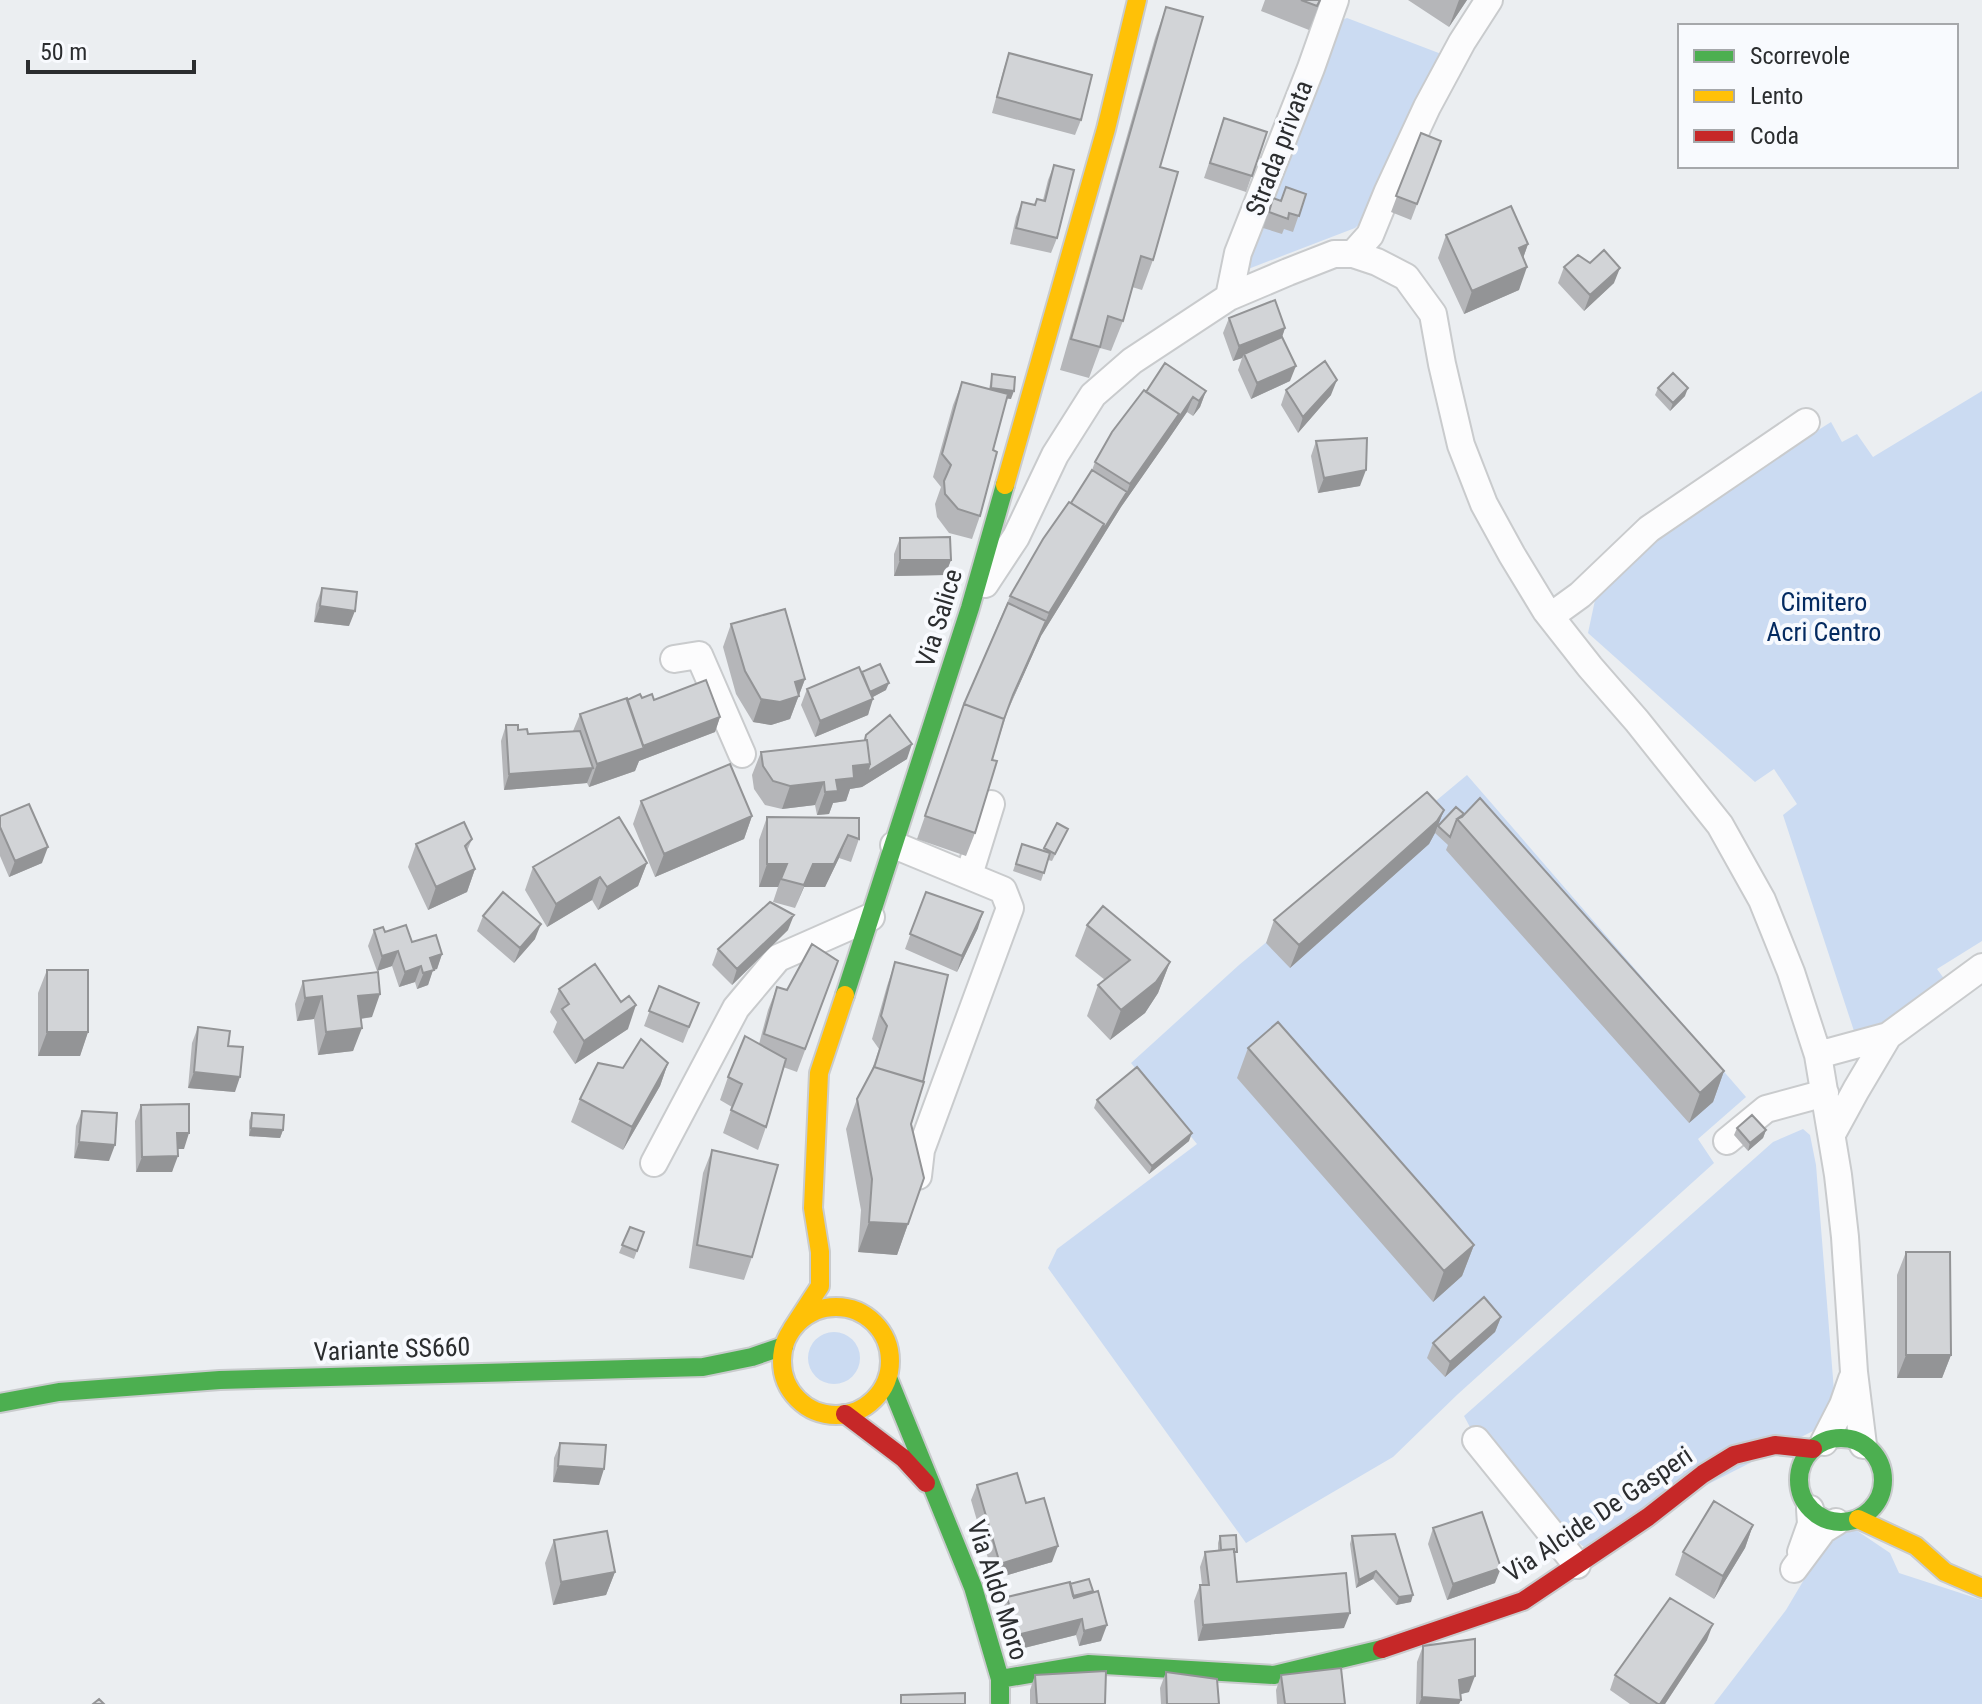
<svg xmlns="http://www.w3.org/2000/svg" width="1982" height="1704" viewBox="0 0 1982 1704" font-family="'Roboto Condensed',sans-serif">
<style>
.green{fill:#cbdbf2}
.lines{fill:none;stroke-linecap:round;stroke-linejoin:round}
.street-casing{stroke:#c9cbcd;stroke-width:30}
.fast-casing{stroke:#c9cbcd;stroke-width:22}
.slow-casing{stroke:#c9cbcd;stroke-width:22}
.jam-casing{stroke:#c9cbcd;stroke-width:22}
.street{stroke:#fcfcfd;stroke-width:26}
.fast{stroke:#4caf50;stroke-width:18}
.slow{stroke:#ffc107;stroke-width:18}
.jam{stroke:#c62828;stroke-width:18}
.wall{fill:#b5b6b9}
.shaded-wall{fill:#939496}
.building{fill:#d2d4d7;stroke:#939496;stroke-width:2}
.labels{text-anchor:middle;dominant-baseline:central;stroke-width:8;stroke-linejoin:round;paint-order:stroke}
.street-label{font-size:26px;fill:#2b2d2f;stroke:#f8fafe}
.park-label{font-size:26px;fill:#042a60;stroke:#f8fafe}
</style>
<rect width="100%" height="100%" fill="#ebeef1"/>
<path class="green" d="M1347,18L1444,55L1369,216L1355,228L1243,271L1336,22Z
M1982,391V941L1937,969L1945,980L1893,1019L1854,1031L1783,815L1797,804L1774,769L1755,782L1588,633L1598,586L1677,519L1831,422L1842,442L1857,434L1873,457Z
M1467,775L1746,1097L1698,1139L1714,1163L1458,1394L1393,1457L1246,1543L1048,1268L1057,1249L1197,1144L1131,1063L1239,965Z
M1803,1129L1810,1135L1816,1165L1834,1391L1832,1406L1813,1431L1584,1547L1558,1528L1471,1429L1464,1416L1773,1142Z
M808 1358a26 26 0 1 1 52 0a26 26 0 1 1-52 0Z
M1850,1526L1890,1553L1899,1573L1982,1600V1704H1714L1786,1610L1815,1561L1835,1533Z"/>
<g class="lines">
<g class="street-casing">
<path id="street" d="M1353,254L1370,235L1388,191L1427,107L1462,42L1489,0
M1229,297L1238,253L1311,68L1335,0
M985,584L1016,537L1055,455L1093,395L1132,361L1229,297L1288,272L1334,254H1353L1377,262L1406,277L1433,314L1442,364L1461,445L1484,504L1512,555L1546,611L1590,667L1637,721L1720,825L1762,900L1791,972L1818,1055L1838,1175L1845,1237L1854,1372L1863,1445
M1551,616L1580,595L1649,529L1806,422
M674,659L699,655L742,754
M894,845L1003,890L1010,908L921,1150L918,1176
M969,875L991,804
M1888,1036L1982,967
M1818,1055L1888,1036L1856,1090L1832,1134
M1727,1141L1766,1109L1825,1093
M654,1163L736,1008L778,958L871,917
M1476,1440L1577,1565
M1824,1442L1843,1405L1852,1379
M1801,1552L1811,1524L1810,1509
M1794,1569L1823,1530L1836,1522"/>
</g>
<g class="fast-casing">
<path id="fast" d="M845,995L970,608L1005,485
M888,1378L973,1587L1000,1679V1702
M0,1403L59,1392L220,1380L703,1367L752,1357L784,1346
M1799 1480a42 42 0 1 1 84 0a42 42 0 1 1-84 0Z
M1000,1679L1088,1664L1274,1675L1382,1649"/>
</g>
<g class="slow-casing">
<path id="slow" d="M1005,485L1106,129L1137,0
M782 1361a54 54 0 1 1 108 0a54 54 0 1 1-108 0Z
M792,1329L820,1286V1252L813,1208L819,1073L845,995
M1858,1519L1916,1546L1945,1572L1982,1588"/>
</g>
<g class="jam-casing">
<path id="jam" d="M845,1414L903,1458L926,1483
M1382,1649L1523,1601L1648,1517L1703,1474L1734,1455L1775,1445L1813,1449"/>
</g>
<use href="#street" class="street"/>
<use href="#fast" class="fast"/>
<use href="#slow" class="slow"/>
<use href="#jam" class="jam"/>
</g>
<path class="wall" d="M1265,0H1321L1309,30L1261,11Z
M1408,0H1467L1449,27Z
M1166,7L1153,260L1142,290L1132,287L1123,321L1111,351L1100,348L1089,378L1060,370L1155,38Z
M1009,53L1081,120L1075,135L992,113L1004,68Z
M1267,132L1246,192L1204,178L1219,133Z
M1421,133L1441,141L1411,220L1391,212Z
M1054,165L1057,238L1051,253L1010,244L1016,217L1022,202L1035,205L1037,199L1043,200L1048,180Z
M1306,194L1293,232L1284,229L1282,234L1263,228L1273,198L1281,201Z
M1446,235L1528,244L1523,258L1519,290L1464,314L1438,258Z
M1564,267L1614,283L1584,311L1558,283Z
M1229,318L1285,328L1282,337L1290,381L1251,399L1238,370L1242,358L1233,361L1223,333Z
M992,374L1011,399L1007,398L993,450L980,516L972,539L949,533L937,517L935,504L941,487L933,477L953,405L962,382L989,389Z
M1658,388L1685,396L1670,411L1655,395Z
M1286,390L1331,395L1298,433L1281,405Z
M1206,391L1200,407L1193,416L1187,412L1121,507L1041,636L1008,710L992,760L975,833L966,856L917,839L964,704L1010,596L1092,470L1095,462L1146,392Z
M1316,441L1360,486L1318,493L1311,456Z
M900,538L951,560L945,575L894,576V554Z
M322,588L349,626L314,622L316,604Z
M731,624L805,679L790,719L771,725L753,722L736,694L723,647Z
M807,689L886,690L872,697L868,715L815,737L801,705Z
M642,698L720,717L715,732L639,761L635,771L589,787L587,783L504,790L501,741L506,725L528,734L573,731L580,714L627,700Z
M866,735L907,759L862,787L850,789L846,801L833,803L829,814L817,815L815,805L782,809L765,805L754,789L752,775L761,752L864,740Z
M641,801L752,816L744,839L655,877L633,824Z
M1456,807L1724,1071L1713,1102L1689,1123L1446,850L1448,845L1435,833L1438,826Z
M1444,810L1435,833L1429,844L1290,968L1266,943L1274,920Z
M0,816L42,863L9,877L0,856Z
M767,817L859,818V839L851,862L839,858L825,887H804L795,908L773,902L778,887H759V840Z
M1057,823L1068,829L1052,861L1048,860L1041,881L1013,871L1022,844L1043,850Z
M472,839L467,851L475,869L467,892L428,910L408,867L416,844Z
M647,863L638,886L598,910L592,900L547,927L525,890L533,867Z
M926,892L978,928L957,972L905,949Z
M483,916L535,939L514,963L477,931Z
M1087,925L1170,962L1158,993L1145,1013L1110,1040L1087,1016L1098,985L1105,980L1075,956Z
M374,930L385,932L442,954L437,969L433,970L428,985L417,989L415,982L399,987L392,966L377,971L368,946Z
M788,930L732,985L712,965L718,949Z
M838,961L797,1072L783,1067L766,1127L758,1150L723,1133L732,1107L720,1100L728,1077L759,1044L768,1010L777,987L787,990Z
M895,962L911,1124L908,1224L897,1255L858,1252L861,1210L846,1129L857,1099L871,1072L879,1049L872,1039L887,986Z
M47,970L88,1032L80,1056H38V993Z
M303,981L372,1017L361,1019L353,1051L318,1055L314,1019L297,1021L295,1004Z
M659,986L699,1003L683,1043L644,1026Z
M559,989L621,1002L628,1029L575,1064L553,1032L557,1022L550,1012Z
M198,1027L228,1046L235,1092L188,1088L192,1043Z
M1248,1048L1474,1245L1462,1276L1433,1302L1237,1078Z
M668,1063L660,1086L623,1150L571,1122L580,1099L623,1068Z
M1097,1100L1189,1141L1149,1174L1094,1108Z
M141,1105L184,1149H178L172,1172H136L135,1121Z
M82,1111L109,1161L74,1158L76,1126Z
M252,1113L283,1130L280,1138L249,1136V1121Z
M1737,1128L1766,1130L1763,1138L1748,1151L1734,1135Z
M712,1150L752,1257L744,1280L689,1268L703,1173Z
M630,1227L644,1232L634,1259L619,1253Z
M1906,1252L1951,1355L1942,1378H1897V1275Z
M1501,1317L1495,1332L1445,1377L1427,1358L1433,1343Z
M560,1443L599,1485L553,1482L554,1458Z
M977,1485L1026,1503L1052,1562L994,1579L971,1500Z
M1753,1525L1745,1548L1714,1599L1675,1575L1683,1552Z
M1433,1528L1495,1583L1447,1600L1428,1544Z
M1220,1536L1235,1558L1237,1582L1344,1628L1198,1641L1194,1601L1200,1585H1202L1200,1567L1205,1552L1218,1551V1543Z
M1352,1536L1411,1602L1396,1605L1373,1579L1356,1588L1350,1544Z
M554,1540L615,1572L606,1595L553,1605L545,1563Z
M1070,1584L1092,1593L1101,1641L1079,1646L1076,1635L1012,1651L1002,1613L1007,1597Z
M1707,1640L1665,1704H1630L1610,1690L1615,1675Z
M1423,1646L1469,1692L1460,1694L1461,1700L1459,1704H1416L1417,1662Z
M1166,1672L1219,1704H1161L1160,1688Z
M1035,1675L1105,1704H1030V1690Z
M1281,1675L1345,1704H1277L1276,1690Z"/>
<path class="shaded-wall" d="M1459,0H1467L1449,27Z
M1528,244L1520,267L1519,248Z
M1527,267L1519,290L1464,314L1472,291Z
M1620,268L1614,283L1584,311L1590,295Z
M1285,328L1280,343L1244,354L1242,358L1233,361L1239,346Z
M1296,366L1290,381L1251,399L1257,383Z
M1337,380L1331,395L1298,433L1303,417Z
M991,388L1014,391L1011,399L988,396Z
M1688,388L1685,396L1670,411L1673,403Z
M1206,391L1200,407L1193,416L1199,401Z
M1193,397L1187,412L1170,437L1176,422Z
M1179,414L1170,437L1121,507L1041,636L1008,710L1049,613L1104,524L1127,492L1130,484Z
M1366,470L1360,486L1318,493L1324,478Z
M900,560H951L945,575L894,576Z
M320,606L355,611L349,626L314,622Z
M805,679L790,719L771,725L753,722L761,699L795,682Z
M889,683L886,690L862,703L865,695Z
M873,699L868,715L815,737L820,721Z
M720,717L715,732L639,761L635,771L589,787L597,764Z
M912,744L907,759L862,787L850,789L846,801L833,803L829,814L817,815L825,792L836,780L853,766Z
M593,768L587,783L504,790L509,774Z
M824,782L815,805L782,809L790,786Z
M1444,810L1435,833L1429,844L1290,968L1299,945Z
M752,816L744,839L655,877L664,854Z
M848,835L839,858L825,887H804L795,908L813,864Z
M48,847L42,863L9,877L15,861Z
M647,863L638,886L598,910L607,887Z
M767,864H787L778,887H759Z
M475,869L467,892L428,910L436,887Z
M600,877L592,900L547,927L556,904Z
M983,912L978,928L957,972L962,956Z
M794,915L788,930L732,985L737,969Z
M541,924L535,939L514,963L520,948Z
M398,951L392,966L377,971L382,956Z
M442,954L437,969L433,970L428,985L417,989L430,958Z
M1170,962L1158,993L1145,1013L1110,1040L1121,1010Z
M421,966L415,982L399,987L405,972Z
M380,994L372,1017L350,1020L358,996Z
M322,996L314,1019L297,1021L305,998Z
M636,1005L628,1029L575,1064L584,1041Z
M362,1028L353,1051L318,1055L326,1032Z
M47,1032H88L80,1056H38Z
M668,1063L660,1086L623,1150L632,1127Z
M1724,1071L1713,1102L1689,1123L1700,1093Z
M194,1072L240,1077L235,1092L188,1088Z
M251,1128L283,1130L280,1138L249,1136Z
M1766,1130L1763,1138L1748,1151L1750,1143Z
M177,1133H189L184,1149H172Z
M1192,1133L1189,1141L1149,1174L1152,1166Z
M79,1142L115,1145L109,1161L74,1158Z
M178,1156L172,1172H136L142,1157Z
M869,1222L908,1224L897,1255L858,1252Z
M1474,1245L1462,1276L1433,1302L1444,1271Z
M1501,1317L1495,1332L1445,1377L1450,1362Z
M1906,1355H1951L1942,1378H1897Z
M558,1466L604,1469L599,1485L553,1482Z
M1753,1525L1745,1548L1714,1599L1723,1576Z
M1058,1546L1052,1562L994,1579L1000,1564Z
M1501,1568L1495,1583L1447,1600L1453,1584Z
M1376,1571L1373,1579L1356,1588L1359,1580Z
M615,1572L606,1595L553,1605L561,1582Z
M1413,1595L1411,1602L1396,1605L1399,1597Z
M1350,1613L1344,1628L1198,1641L1203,1625Z
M1082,1619L1076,1635L1012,1651L1017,1635Z
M1713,1624L1707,1640L1665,1704H1660Z
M1107,1625L1101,1641L1079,1646L1084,1631Z
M1475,1676L1469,1692L1454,1696L1459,1680Z
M1422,1697L1461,1700L1459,1704H1419Z"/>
<path class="building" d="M1301,0H1320L1317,6Z
M1166,7L1203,17L1160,167L1178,172L1153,260L1141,256L1123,321L1108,316L1100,347L1071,339Z
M1009,53L1092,75L1081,120L997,97Z
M1224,118L1267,132L1252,176L1210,163Z
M1421,133L1441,141L1417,204L1396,196Z
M1054,165L1074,170L1057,238L1016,228L1022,202L1035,205L1037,199L1045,201Z
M1286,187L1306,194L1299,216L1289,213L1288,219L1269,212L1273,198L1281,201Z
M1511,206L1528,244L1519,248L1527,267L1472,291L1446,235Z
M1604,250L1620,268L1590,295L1564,267L1578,255L1590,263Z
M1275,300L1285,328L1239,346L1229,318Z
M1282,337L1296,366L1257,383L1244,354Z
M1325,361L1337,380L1303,417L1286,390Z
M1165,363L1206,391L1199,401L1193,397L1176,422L1179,414L1146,392Z
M1673,373L1688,388L1673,403L1658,388Z
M992,374L1015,377L1014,391L991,388Z
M962,382L1008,394L993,450L997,452L980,516L958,509L945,494L944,481L951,465L942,454Z
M1144,390L1179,414L1130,484L1095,462L1112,432Z
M1367,438L1366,470L1324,478L1316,441Z
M1092,470L1127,492L1102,532L1104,524L1071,503Z
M1069,502L1104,524L1049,613L1010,596L1043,539Z
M950,537L951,560H900V538Z
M322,588L357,592L355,611L320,606Z
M1008,603L1046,621L1013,695L1004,719L964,704Z
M785,609L805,679L795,682L799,696L780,702L761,699L745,671L731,624Z
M880,664L889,683L870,692L862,672Z
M859,667L873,699L820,721L807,689Z
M706,680L720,717L643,746L627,700L640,694L642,698L652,694L654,700Z
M627,698L644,748L597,764L580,714Z
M964,704L1004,719L992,760L997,761L975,833L925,816Z
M890,715L912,744L867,772L870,764L867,740H865L866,735Z
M506,725H518V730L527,729L528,734L580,731L593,768L509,774Z
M867,740L870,764L853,766L854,778L836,780L838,791L825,792L824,782L790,786L773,781L763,766L761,752Z
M730,764L752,816L664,854L641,801Z
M1427,792L1444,810L1437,821L1299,945L1274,920Z
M1480,798L1724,1071L1700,1093L1457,819L1462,817Z
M29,804L48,847L15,861L0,827V816Z
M1456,807L1464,814L1457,819L1450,837L1438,826Z
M619,817L647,863L607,887L600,877L556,904L533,867Z
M767,817L859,818V839L848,835L834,864H813L804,885L781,879L787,864H767Z
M464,822L472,839L465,846L475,869L436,887L416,844Z
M1057,823L1068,829L1055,854L1044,848Z
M1022,844L1050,853L1044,873L1016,864Z
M503,892L541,924L520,948L483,916Z
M926,892L983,912L962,956L910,934Z
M770,902L794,915L737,969L718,949Z
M1103,906L1170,962L1156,982L1121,1010L1098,985L1130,960L1087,925Z
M406,925L412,942L436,935L442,954L430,958L434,970L423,973L421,966L405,972L398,951L382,956L374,930L383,927L385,932Z
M812,944L838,961L805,1049L764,1034L777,987L787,990Z
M895,962L948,975L923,1082L874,1067V1068L887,1026L881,1016Z
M595,964L621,1002L629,996L636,1005L584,1041L562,1009L569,1004L559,989Z
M47,970H88V1032H47Z
M378,972L380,994L358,996L362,1028L326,1032L322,996L305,998L303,981Z
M659,986L699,1003L689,1027L649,1011Z
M1278,1022L1474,1245L1444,1271L1248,1048Z
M198,1027L230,1031L228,1046L243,1047L240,1077L194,1072Z
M745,1036L786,1059L766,1127L731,1110L742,1084L728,1077Z
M641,1039L668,1063L632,1127L580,1099L598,1063L623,1068Z
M874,1067L924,1082L911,1124L924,1178L908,1224L869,1222L872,1179L857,1099Z
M1137,1067L1192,1133L1152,1166L1097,1100Z
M189,1104V1133H177L178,1156L142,1157L141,1105Z
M82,1111L117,1113L115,1145L79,1142Z
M252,1113L284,1115L283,1130L251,1128Z
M1752,1115L1766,1130L1750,1143L1737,1128Z
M712,1150L778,1165L752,1257L697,1245Z
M630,1227L644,1232L637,1251L622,1245Z
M1906,1252H1950L1951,1355H1906Z
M1484,1297L1501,1317L1450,1362L1433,1343Z
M560,1443L606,1445L604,1469L558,1466Z
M1017,1473L1026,1503L1044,1498L1058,1546L1000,1564L977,1485Z
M1714,1501L1753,1525L1723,1576L1683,1552Z
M1482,1512L1501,1568L1453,1584L1433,1528Z
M607,1531L615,1572L561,1582L554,1540Z
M1395,1534L1413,1595L1399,1597L1376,1571L1359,1580L1352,1536Z
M1236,1535L1237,1552H1234V1549L1221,1550L1220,1536Z
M1234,1549L1237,1582L1346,1573L1350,1613L1203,1625L1200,1585H1209L1205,1552Z
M1089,1579L1093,1591L1073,1596L1070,1584Z
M1070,1582L1074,1598L1098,1591L1107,1625L1084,1631L1082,1619L1017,1635L1007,1597Z
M1670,1598L1713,1624L1660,1704H1658L1615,1675Z
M1475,1639V1676L1459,1680L1461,1700L1422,1697L1423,1646Z
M1341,1668L1345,1704H1285L1281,1675Z
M1106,1671L1105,1704H1037L1035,1675Z
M1166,1672L1217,1679L1219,1704H1167Z
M965,1693V1704H901V1695Z
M99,1699L104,1704H93Z"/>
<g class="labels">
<g class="street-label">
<text transform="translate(1279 148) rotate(-69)">Strada privata</text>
<text transform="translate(939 618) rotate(-73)">Via Salice</text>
<text transform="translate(392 1349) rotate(-2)">Variante SS660</text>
<text transform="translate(1598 1514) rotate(-34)">Via Alcide De Gasperi</text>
<text transform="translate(998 1590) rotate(72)">Via Aldo Moro</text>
</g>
<g class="park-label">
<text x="1824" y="602">Cimitero<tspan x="1824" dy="30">Acri Centro</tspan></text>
</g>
</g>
<rect x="1678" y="24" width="280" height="144" fill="#f8fafe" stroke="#a6a8ab" stroke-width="2"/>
<rect x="1694" y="50" width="40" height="12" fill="#4caf50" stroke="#a6a8ab" stroke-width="2"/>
<text x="1750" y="64" font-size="24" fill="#2b2d2f">Scorrevole</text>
<rect x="1694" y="90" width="40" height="12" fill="#ffc107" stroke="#a6a8ab" stroke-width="2"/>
<text x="1750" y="104" font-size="24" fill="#2b2d2f">Lento</text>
<rect x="1694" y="130" width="40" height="12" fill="#c62828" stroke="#a6a8ab" stroke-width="2"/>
<text x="1750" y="144" font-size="24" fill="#2b2d2f">Coda</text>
<path d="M28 60v12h166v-12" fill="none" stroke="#2b2d2f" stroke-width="4"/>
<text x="40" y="60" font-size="24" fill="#2b2d2f" stroke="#f8fafe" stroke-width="6" paint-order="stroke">50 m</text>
</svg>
